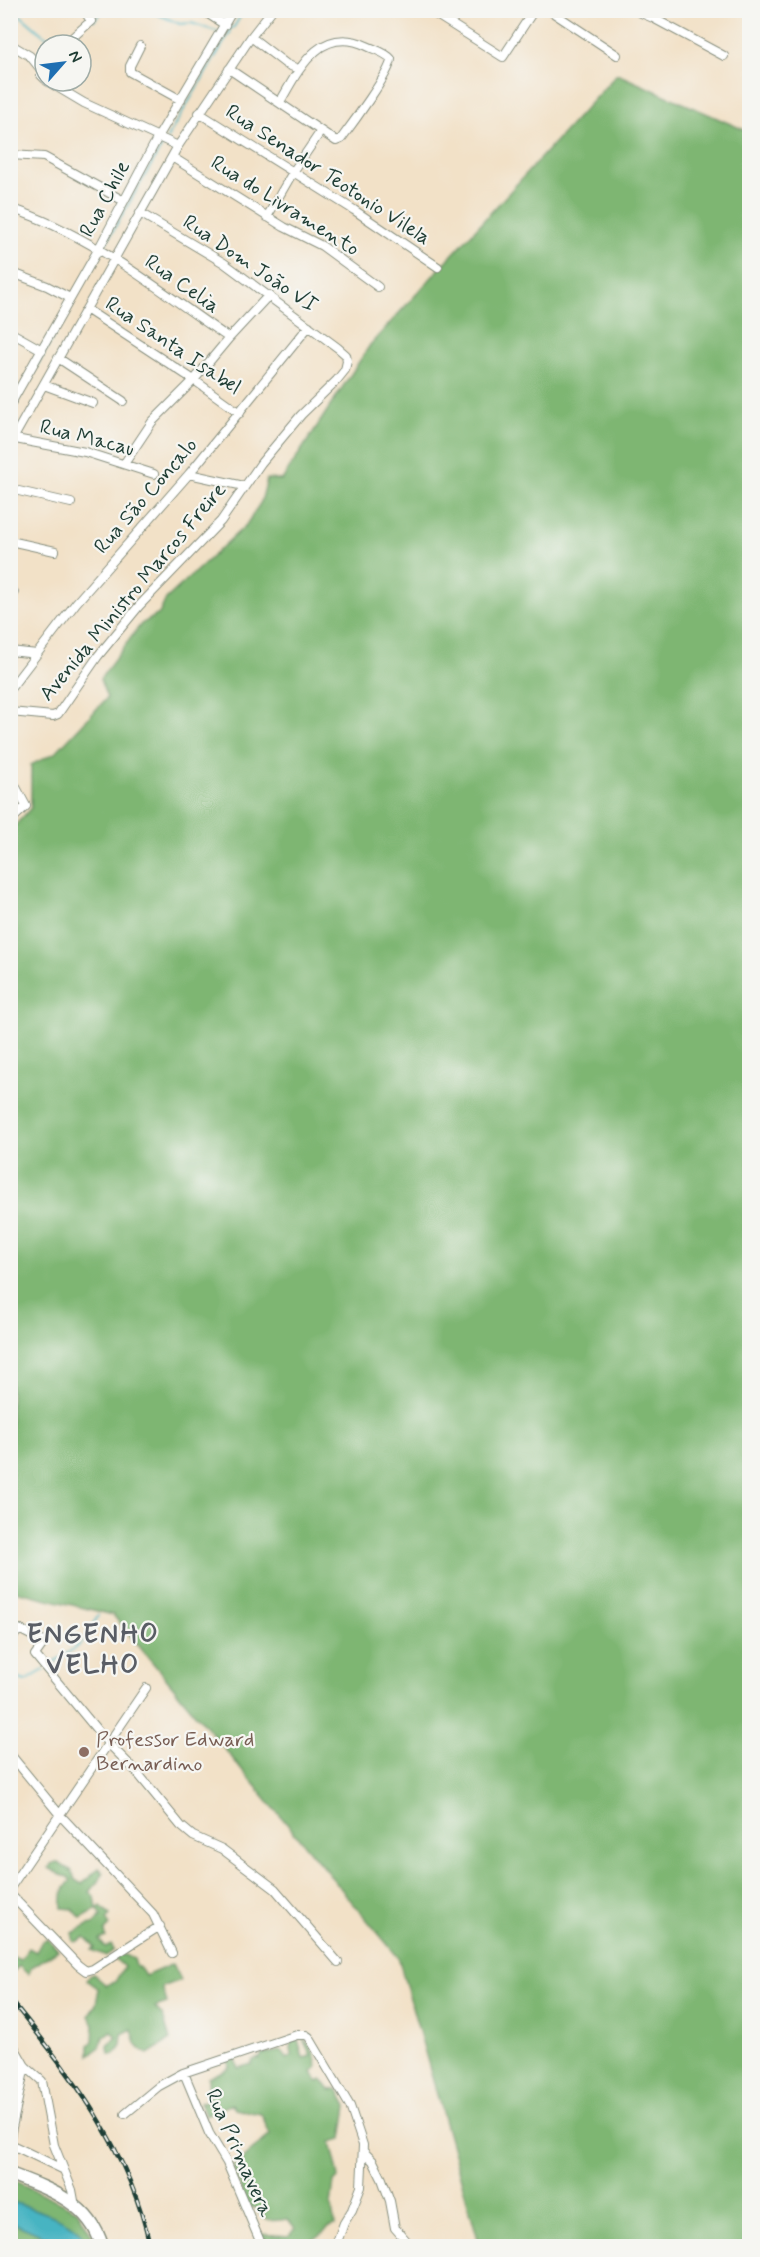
<svg xmlns="http://www.w3.org/2000/svg" width="760" height="2257" viewBox="0 0 760 2257" font-family="Mynerve,sans-serif">
<style>
.forest{fill:#7eb672;stroke:#4e7a53;stroke-width:1.5}
.water{fill:#46b4c2;stroke:#32787b;stroke-width:1.5}
.lines{fill:none;stroke-linecap:round;stroke-linejoin:round}
.stream{stroke:#46b4c2;stroke-width:2}
.street-casing{stroke:#888f7e;stroke-width:10}
.primary-casing{stroke:#888f7e;stroke-width:15}
.street{stroke:#fff;stroke-width:8}
.primary{stroke:#fff;stroke-width:12}
.rail-casing{stroke:#1f3d34;stroke-width:4.5}
.rail{stroke:#f6f6f2;stroke-width:2;stroke-dasharray:7;stroke-linecap:butt}
.education-dot{fill:#8d6e63;stroke:#f6f6f2;stroke-width:2}
.labels{text-anchor:middle;dominant-baseline:central;stroke-width:4.5;stroke-linejoin:round;paint-order:stroke}
.street-label{font-size:21px;fill:#1f3d34;stroke:#f6f6f2}
.education-label{font-size:21px;fill:#785e54;stroke:#f6f6f2;text-anchor:start}
.district-label{font-size:27px;font-weight:bold;letter-spacing:1.5px;fill:#595d65;stroke:#f6f6f2}
</style>
<rect width="100%" height="100%" fill="#f6f6f2"/>
<filter id="ink" filterUnits="userSpaceOnUse"><feTurbulence type="fractalNoise" baseFrequency=".0167" numOctaves="2"/><feDisplacementMap in="SourceGraphic" scale="12" xChannelSelector="R" yChannelSelector="G"/><feConvolveMatrix kernelMatrix="1 2 1 2 8 2 1 2 1" color-interpolation-filters="sRGB"/></filter>
<filter id="wash" filterUnits="userSpaceOnUse"><feTurbulence type="fractalNoise" baseFrequency=".008" numOctaves="4" result="noise"/><feDisplacementMap in="SourceGraphic" scale="24" xChannelSelector="R" yChannelSelector="G"/><feGaussianBlur stdDeviation="1.35" result="paint"/><feColorMatrix in="noise" values="0 0 0 0 0 0 0 0 0 0 0 0 0 0 0 0 0 1.4 0 .05"/><feComposite in="paint" operator="in"/></filter>
<g filter="url(#wash)">
<rect width="100%" height="100%" fill="#f2e1c7"/>
<path class="forest" d="M617,74L749,132V2246H480L398,1957L113,1615L11,1590L10,831L31,808V765L55,753L107,698L100,679L141,624L159,614L166,599L246,525L261,502L267,479L282,480L370,345Z
M56,1862L72,1871L75,1880L82,1884L99,1868L104,1873L90,1892L95,1897L97,1909L101,1906L110,1915L106,1919L110,1926L105,1931L106,1937L99,1940L106,1948L111,1945L114,1950L106,1956L92,1950L95,1947L85,1937L76,1942L73,1941V1933L88,1925L93,1924L102,1915L97,1909L81,1918L73,1909L62,1908C61,1897 62,1889 71,1881L68,1877L61,1875L49,1868L51,1864Z
M48,1939L58,1950L32,1967L28,1974L19,1966L11,1974V1956L20,1960L29,1948L36,1952L42,1941Z
M119,1953L134,1959L136,1966L140,1968L145,1976L173,1964L181,1980L162,1987L167,2003L155,2007L163,2016L170,2040L148,2054C135,2048 135,2041 132,2029L122,2034L121,2045L115,2054H109L108,2046L116,2037L111,2031L103,2037L100,2047L89,2055V2045L93,2041L94,2024L89,2016L96,2004L99,1989L87,1980L89,1976L93,1974L106,1985L115,1982L124,1967L114,1958Z
M298,2039L303,2058L311,2056L303,2039C313,2046 316,2056 317,2068L312,2072L317,2082L322,2080L330,2090L338,2089L347,2106L342,2139L331,2142L339,2177L334,2182L331,2204L335,2225C325,2227 321,2237 311,2241C298,2246 281,2246 267,2246L260,2234L289,2236L295,2228L288,2219C270,2221 264,2224 255,2207L251,2208L243,2196L233,2167L270,2135L261,2114L235,2109L232,2104L205,2115L200,2102L209,2101L208,2078L229,2068L228,2060L234,2056L238,2068L252,2064L253,2060L260,2058L262,2054L282,2051L287,2059L292,2056L290,2040Z
M11,2179L77,2210L99,2246H11Z"/>
<path class="water" d="M10,2201C36,2211 78,2218 88,2246H66L11,2222Z"/>
<g class="lines">
<path class="stream" d="M14,10L42,34L60,45
M148,10L180,24L191,23L219,32
M94,20L104,10
M224,31L234,27L244,10
M167,138L230,32
M104,246L163,144
M10,413L56,332
M48,1667L83,1642L98,1616
M10,1680L15,1677L25,1681L44,1670"/>
</g>
</g>
<g filter="url(#ink)">
<g class="lines">
<g class="street-casing">
<path id="street" d="M202,10L225,25
M429,10L503,57L534,10
M549,10L617,55
M634,10L653,18L724,56
M251,37L286,64L298,69
M10,44L30,56L42,71L41,75L45,79
M64,45L91,21L84,10
M140,46L130,66V72L181,100
M229,69L336,141L341,139C350,127 392,70 391,59C385,52 375,50 367,46C320,24 299,69 280,102
M47,81L84,103L178,146
M199,113L354,210L438,267
M10,155L44,157L124,201
M172,157L284,227L322,246L378,287
M10,208C91,234 160,291 229,338L194,380L152,422L124,464
M267,217L293,172L321,131
M10,272L47,286L70,298
M86,309L194,380L240,413
M10,332L42,350
M229,338L269,295
M58,358L123,401
M44,385L93,403
M10,405L98,250L158,137L233,10
M10,438L85,452L154,474
M10,444L178,146L251,37L272,10
M189,474L244,486
M10,489L71,503
M10,541L55,551
M10,591L14,592
M10,651L37,654
M10,689L76,603L189,474L309,326
M10,712L53,716L58,714L98,656L139,606L221,521L261,463L301,415L337,380L345,370L347,361L346,355L338,348L224,263L140,213
M10,776L26,806L10,821
M10,1641L19,1629L42,1641L43,1644L35,1655L107,1742L135,1770L181,1826L193,1836L222,1849L275,1889L338,1962
M10,1754L60,1815L153,1914L172,1953
M10,1888L146,1688
M10,1894L78,1965L86,1971L93,1969L160,1926
M10,2040L25,2066L42,2081L54,2145L72,2190L75,2206
M184,2073L209,2133L227,2163L262,2246
M125,2114L159,2086L183,2073L297,2035H306L309,2037L350,2106L363,2145L361,2187L352,2210L344,2223L337,2242L329,2246
M10,2137L25,2066
M10,2144L62,2169
M363,2151L373,2161L382,2179L390,2201L395,2228L411,2246"/>
</g>
<g class="primary-casing">
<path id="primary" d="M10,2174C49,2189 90,2203 102,2246"/>
</g>
<use href="#street" class="street"/>
<use href="#primary" class="primary"/>
<g class="rail-casing">
<path id="rail" d="M10,1999C71,2074 130,2150 150,2246"/>
</g>
<use href="#rail" class="rail"/>
</g>
</g>
<circle class="education-dot" cx="84" cy="1752" r="6"/>
<g class="labels">
<g class="street-label">
<text transform="translate(328 175) rotate(33)">Rua Senador Teotonio Vilela</text>
<text transform="translate(105 199) rotate(-62)">Rua Chile</text>
<text transform="translate(285 206) rotate(32)">Rua do Livramento</text>
<text transform="translate(250 264) rotate(34)">Rua Dom João VI</text>
<text transform="translate(182 284) rotate(35)">Rua Celia</text>
<text transform="translate(173 346) rotate(34)">Rua Santa Isabel</text>
<text transform="translate(87 438) rotate(14)">Rua Macau</text>
<text transform="translate(146 496) rotate(-49)">Rua São Concalo</text>
<text transform="translate(133 592) rotate(-50)">Avenida Ministro Marcos Freire</text>
<text transform="translate(239 2153) rotate(66)">Rua Primavera</text>
</g>
<g class="education-label">
<text x="96" y="1740">Professor Edward<tspan x="96" dy="24">Bernardino</tspan></text>
</g>
<g class="district-label">
<text x="93" y="1634">ENGENHO<tspan x="93" dy="31">VELHO</tspan></text>
</g>
</g>
<rect width="760" height="2257" fill="none" stroke="#f6f6f2" stroke-width="36"/>
<g transform="translate(63 63) rotate(62)"><circle r="28" fill="#f6f6f2" stroke="#a0aca6" stroke-width="1.5"/>
<path d="M0-4.5L10 22L0 15L-10 22Z" fill="#1f6fb2"/>
<text y="-9" font-size="16" font-weight="bold" text-anchor="middle" fill="#1f3d34">N</text>
</g>
</svg>
